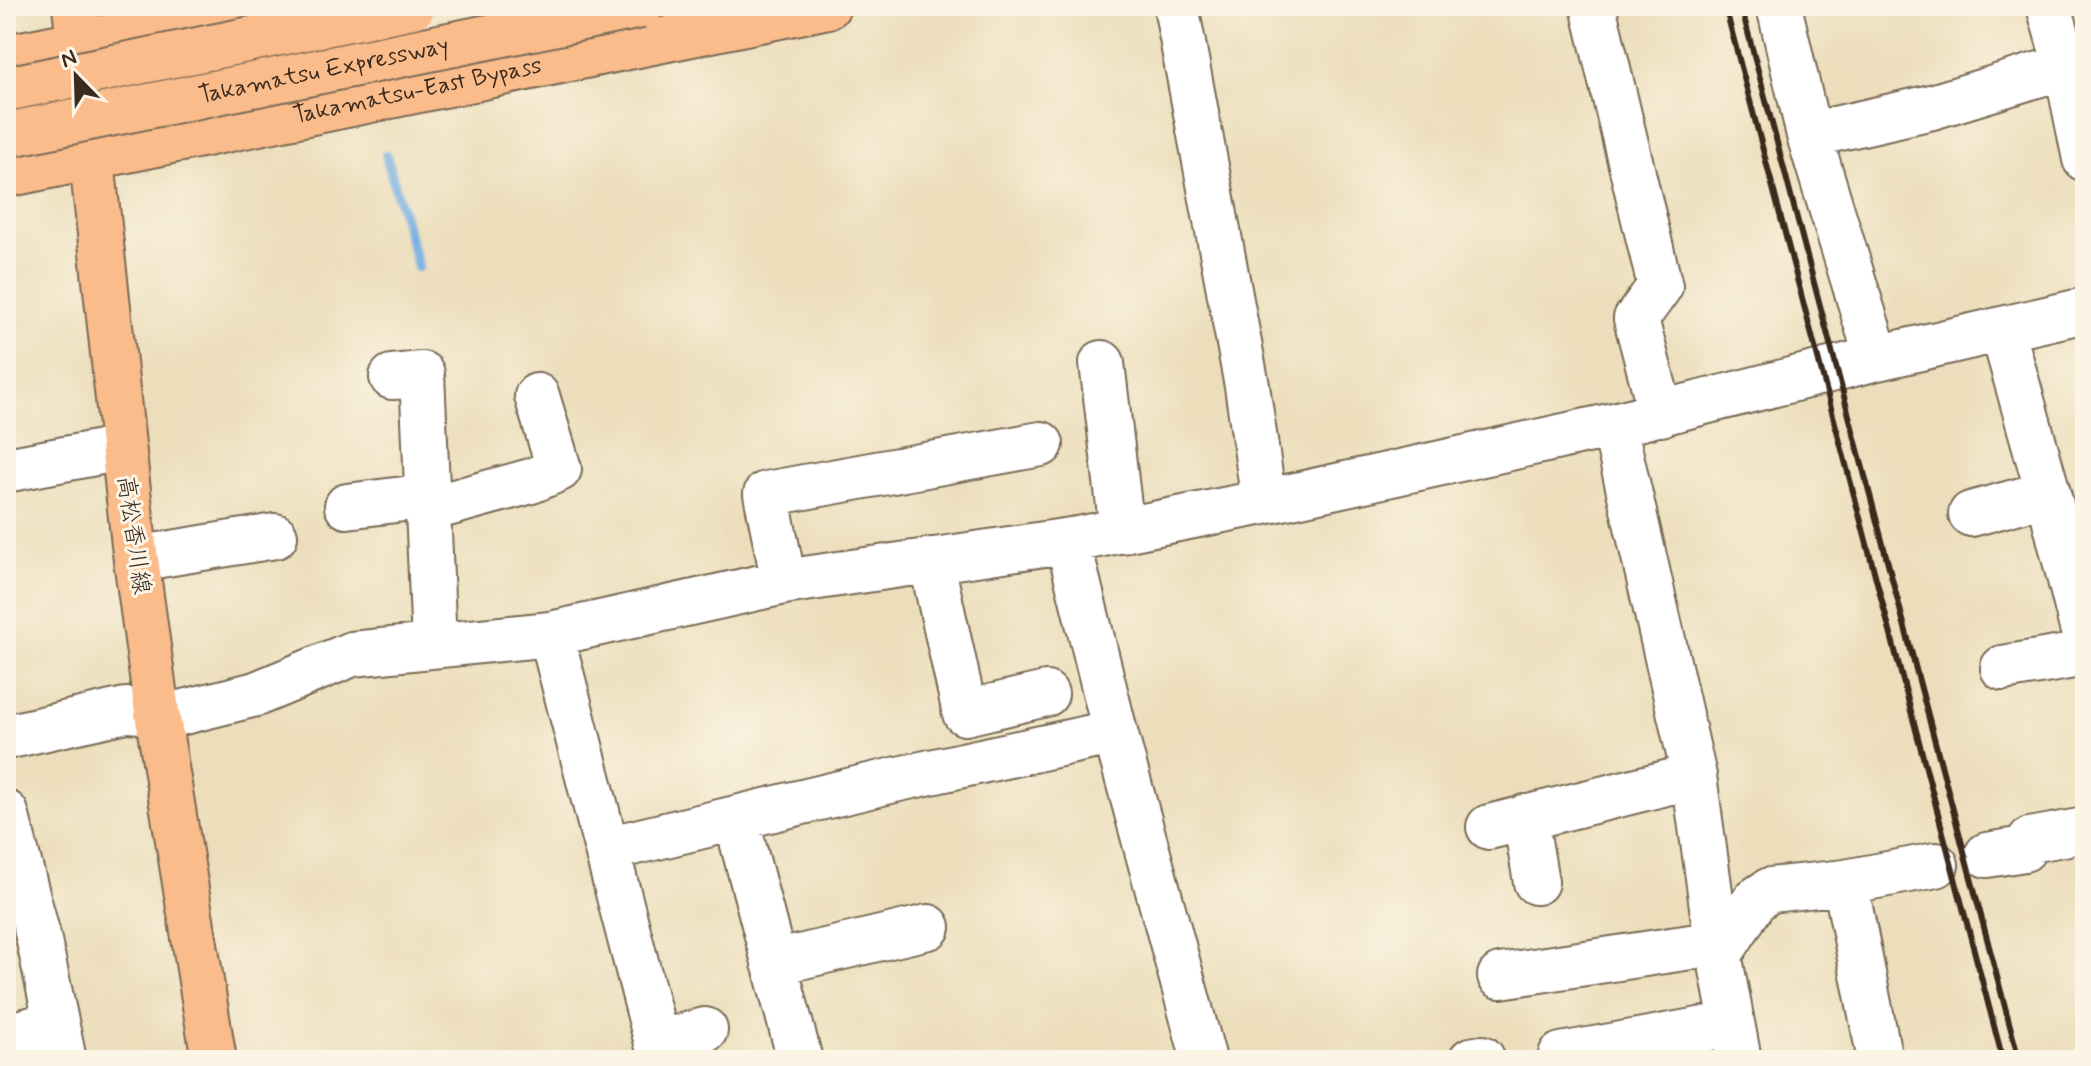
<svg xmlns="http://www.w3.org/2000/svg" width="2091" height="1066" viewBox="0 0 2091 1066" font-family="Mynerve,'Klee One',sans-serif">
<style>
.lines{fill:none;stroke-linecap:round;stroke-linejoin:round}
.stream{stroke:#6face1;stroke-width:10}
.minor-casing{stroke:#796955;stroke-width:48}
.major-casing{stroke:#796955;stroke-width:48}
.highway-casing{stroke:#796955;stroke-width:48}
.minor{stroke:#fff;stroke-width:44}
.major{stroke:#fabc8b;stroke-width:44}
.highway{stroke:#fabc8b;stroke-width:44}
.rail{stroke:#3b2a1e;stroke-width:6}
.highway-bridge-casing{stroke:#796955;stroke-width:48;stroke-linecap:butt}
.highway-bridge{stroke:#fabc8b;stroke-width:44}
.labels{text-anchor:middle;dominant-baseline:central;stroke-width:6;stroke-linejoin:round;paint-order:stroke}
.street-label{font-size:24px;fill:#3b2a1e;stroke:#fcf5e5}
</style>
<rect width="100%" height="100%" fill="#fcf5e5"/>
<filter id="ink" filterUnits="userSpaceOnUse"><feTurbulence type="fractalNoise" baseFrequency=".0125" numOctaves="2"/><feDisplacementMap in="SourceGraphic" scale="16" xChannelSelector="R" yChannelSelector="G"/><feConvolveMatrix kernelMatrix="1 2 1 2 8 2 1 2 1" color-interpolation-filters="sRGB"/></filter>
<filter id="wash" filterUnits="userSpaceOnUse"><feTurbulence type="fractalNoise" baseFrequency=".006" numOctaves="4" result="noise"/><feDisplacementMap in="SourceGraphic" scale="32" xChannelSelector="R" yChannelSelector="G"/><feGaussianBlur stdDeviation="1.8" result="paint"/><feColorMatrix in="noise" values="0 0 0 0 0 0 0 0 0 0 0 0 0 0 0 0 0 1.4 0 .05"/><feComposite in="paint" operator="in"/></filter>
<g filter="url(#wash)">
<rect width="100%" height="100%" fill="#ecdebb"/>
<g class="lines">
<path class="stream" d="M386,155L418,267"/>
</g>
</g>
<g filter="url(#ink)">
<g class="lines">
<g class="minor-casing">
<path id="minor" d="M1176,6L1247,386L1264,502
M1593,6L1660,286L1636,319L1661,414
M1779,6L1809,135L1877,358
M2049,6L2066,66L2085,159
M1809,135L1932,107L2066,66
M2002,329L2048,493L2085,639
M1102,363L1122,531
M392,377L422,374L434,644
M1614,425L1694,776L1717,943L1739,1060
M6,470L122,448
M347,506L428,496L447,504L531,481L559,469L537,396
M1971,514L2048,493
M1068,541L1115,732L1204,1060
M136,559L275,536
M931,560L965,713L1046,694
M784,582L766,494L1041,444
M551,634L657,1043L705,1030
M2003,668L2085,654
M6,737L126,710L180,713L256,694L352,654L551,634L784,582L1078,539L1264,502L1614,425L1877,358L2085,310
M6,813L38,936L64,1060
M1525,817L1536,882
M736,818L800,1060
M1489,827L1694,776
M607,849L894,780L1115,732
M1987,855L2024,849L2030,840L2085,830
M1845,882L1880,1060
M1720,954L1755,900L1770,890L1845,882L1936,865
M774,963L928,927
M1500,976L1717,943
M6,1036L56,1023
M1561,1055L1732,1024
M1471,1060L1482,1058"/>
</g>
<g class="major-casing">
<path id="major" d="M75,6L134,545L157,712L214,1060"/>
</g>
<g class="highway-casing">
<g id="highway">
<path d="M6,57L262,6"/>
<path id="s1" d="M6,175L828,6"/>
</g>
</g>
<use href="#minor" class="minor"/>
<use href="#major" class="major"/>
<use href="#highway" class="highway"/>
<path class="rail" d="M1725,6L2003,1060
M1741,6L2019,1060"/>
<g class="highway-bridge-casing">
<g id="highway-bridge">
<path d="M6,89L413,6"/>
<path id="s2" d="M6,135L641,6"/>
</g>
</g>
<use href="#highway-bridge" class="highway-bridge"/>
</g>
</g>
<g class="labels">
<g class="street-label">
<text stroke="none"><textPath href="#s2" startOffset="324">Takamatsu Expressway</textPath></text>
<text stroke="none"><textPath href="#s1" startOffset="420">Takamatsu-East Bypass</textPath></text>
<text transform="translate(133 535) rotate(82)">高松香川線</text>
</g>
</g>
<rect width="2091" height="1066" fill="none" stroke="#fcf5e5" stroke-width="32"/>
<g transform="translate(76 76) rotate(337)" stroke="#fcf5e5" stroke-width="6" paint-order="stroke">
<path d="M0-6L14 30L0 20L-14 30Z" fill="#3b2a1e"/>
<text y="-12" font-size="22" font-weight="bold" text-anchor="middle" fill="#3b2a1e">N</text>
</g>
</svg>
